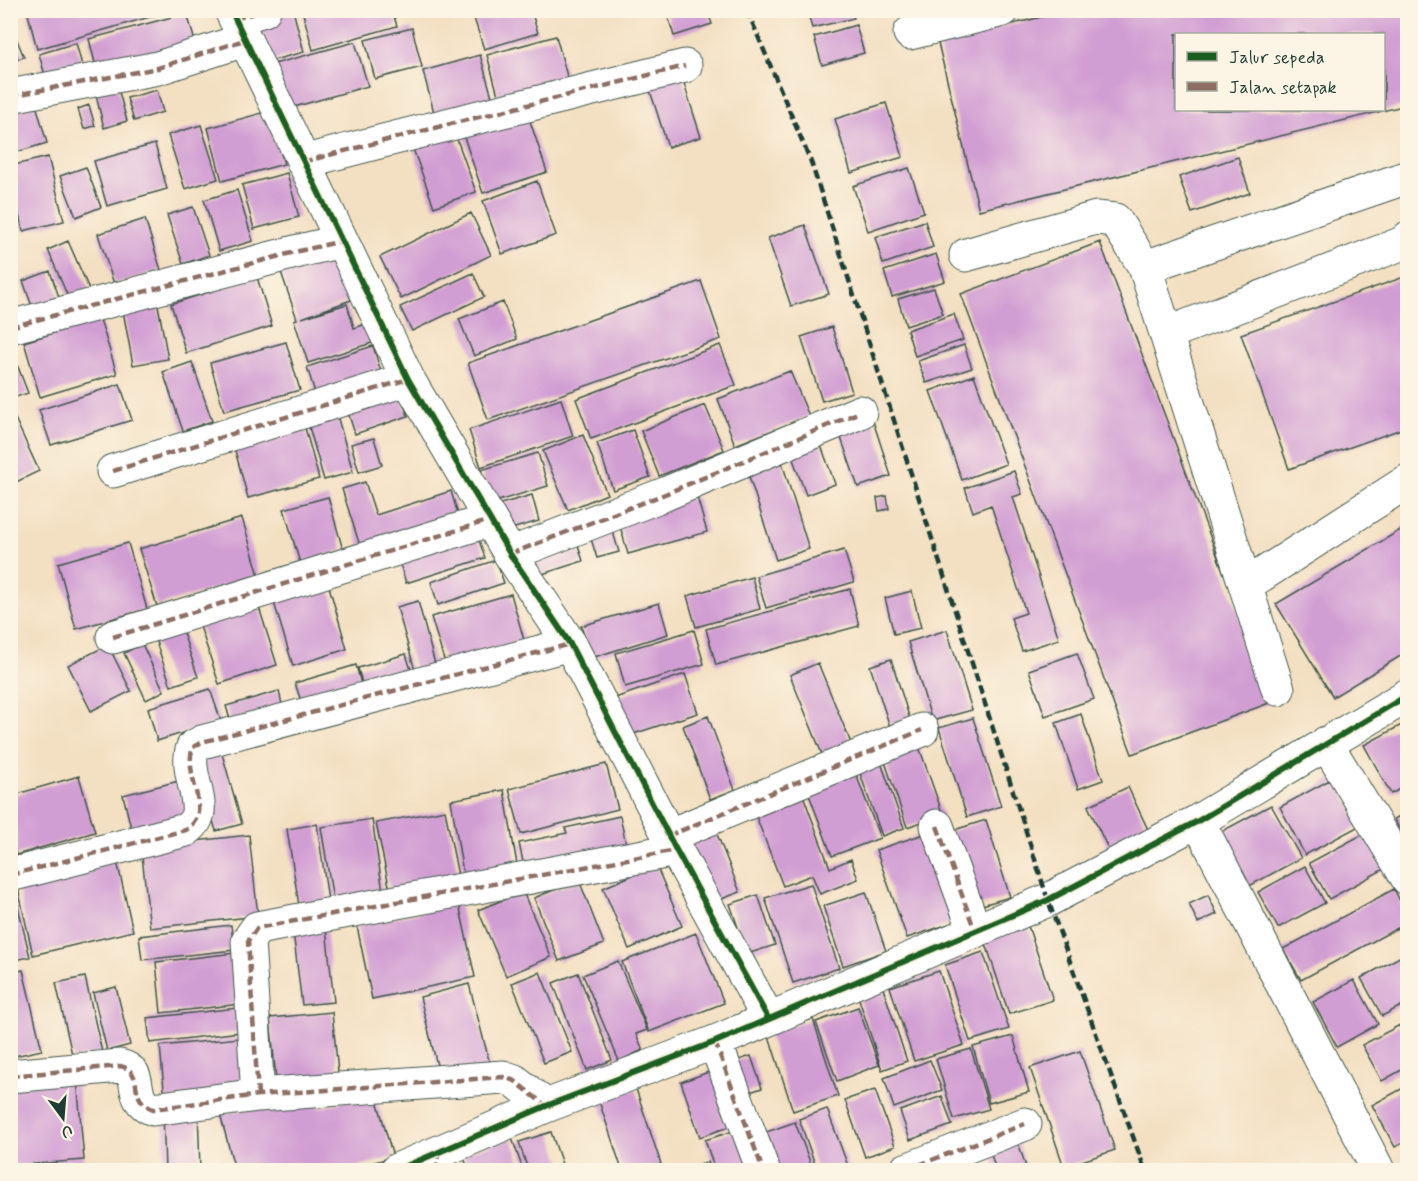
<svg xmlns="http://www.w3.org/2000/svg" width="1418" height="1181" viewBox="0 0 1418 1181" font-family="Mynerve,sans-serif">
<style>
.building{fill:#d19ed3;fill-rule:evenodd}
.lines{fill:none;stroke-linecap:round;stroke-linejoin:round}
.minor-casing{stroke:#3f5549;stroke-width:35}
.minor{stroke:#fff;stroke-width:33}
.rail{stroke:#1f3d34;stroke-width:4.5;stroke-dasharray:9 4.5;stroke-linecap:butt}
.quiet{stroke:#8d6e63;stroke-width:4.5;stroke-dasharray:9 4.5;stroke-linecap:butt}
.cycleway-casing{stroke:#fcf5e5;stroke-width:10}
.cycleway{stroke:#1b5e20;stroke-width:6}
</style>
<rect width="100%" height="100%" fill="#fcf5e5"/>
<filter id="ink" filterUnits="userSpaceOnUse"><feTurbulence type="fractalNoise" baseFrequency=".0167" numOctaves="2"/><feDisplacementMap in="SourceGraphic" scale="12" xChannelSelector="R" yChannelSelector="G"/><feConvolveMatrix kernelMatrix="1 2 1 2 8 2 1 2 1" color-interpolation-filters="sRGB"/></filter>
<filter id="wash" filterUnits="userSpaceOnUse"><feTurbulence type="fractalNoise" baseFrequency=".008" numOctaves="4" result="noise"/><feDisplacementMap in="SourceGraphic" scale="24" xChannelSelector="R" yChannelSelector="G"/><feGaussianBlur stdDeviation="1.35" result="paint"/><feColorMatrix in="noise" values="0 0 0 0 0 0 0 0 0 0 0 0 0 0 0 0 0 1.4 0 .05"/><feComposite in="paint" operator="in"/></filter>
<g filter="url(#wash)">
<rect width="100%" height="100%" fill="#f3dfc1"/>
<g id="blocks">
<path class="building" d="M27,10H171V11L37,49Z
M280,10H293L304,52L262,63L249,18Z
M302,10H392L397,26L313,50Z
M478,10H531L538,33L484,49L472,12Z
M666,10H707L712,24L674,36Z
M807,10H852L854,18L812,28Z
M1069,10H1407V105L979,210L938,43ZM1176,34H1384V110H1176Z
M187,13L197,49L98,75L89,39Z
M10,23L24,57L10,62Z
M856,25L864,53L822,65L814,37Z
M412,28L422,67L375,79L365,40Z
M556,36L570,87L501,106L487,55Z
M355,42L368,86L287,109L274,64Z
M76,43L83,69L46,79L39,54Z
M480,55L494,104L436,120L423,71Z
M680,71L701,137L668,147L647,81Z
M116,81L127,121L104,128L94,87Z
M157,90L163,112L134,121L127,98Z
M33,94L47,143L10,154V100Z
M886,103L903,157L851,173L835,119Z
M89,105L95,126L84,129L78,109Z
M269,111L284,164L222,181L208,128Z
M527,112L547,172L483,193L463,134Z
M201,125L218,179L185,189L168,135Z
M454,131L476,192L434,207L412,146Z
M155,144L167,189L107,206L94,161Z
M48,157L64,221L23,231L10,179V166Z
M1238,157L1250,193L1192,213L1179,177Z
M86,167L101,207L76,217L60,176Z
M909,168L924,212L868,231L853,186Z
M287,173L299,217L254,229L242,185Z
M537,181L556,235L502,254L483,201Z
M237,190L253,241L219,251L204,200Z
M193,207L209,255L183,264L167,215Z
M471,213L491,255L401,299L380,257Z
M145,219L161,270L114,284L98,234Z
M925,221L933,247L883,264L875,237Z
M805,225L829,294L791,306L768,238Z
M68,241L89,289L68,297L48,250Z
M1100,242L1272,702L1132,754L961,294Z
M332,247L351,300L302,318L347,304L354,328L366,324L372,343L308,363L294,320L297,319L279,266Z
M936,254L945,281L892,297L884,271Z
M50,271L61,303L34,312L23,281Z
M473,273L484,297L412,331L400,307Z
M1407,276V427L1289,469L1241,334Z
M257,277L272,326L186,353L171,304Z
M701,281L721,339L488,420L468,363Z
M934,288L943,314L906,326L898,299Z
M503,302L517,339L474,356L459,319Z
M158,305L168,359L133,365L123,311Z
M954,314L963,340L915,356L907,330Z
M100,319L117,374L40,397L24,342Z
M832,327L852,392L822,401L801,337Z
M286,342L300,390L224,411L210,363Z
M720,345L736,385L591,439L576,399Z
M964,345L972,368L926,383L918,361Z
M10,346L28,393L10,399Z
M373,346L383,378L317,399L307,367Z
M192,362L212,421L183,431L163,372Z
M790,371L809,416L735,445L718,399Z
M974,375L1006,464L962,480L930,391Z
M120,384L132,420L51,445L39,410Z
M398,388L408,416L355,434L346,406Z
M561,399L573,436L481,467L469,430Z
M705,405L724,450L659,476L641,431Z
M335,408L353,472L324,480L306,416Z
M13,414L39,471L10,485V415Z
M872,418L891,476L858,487L838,429Z
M304,424L319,479L248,498L233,443Z
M633,430L650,477L613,490L597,443Z
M583,435L607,494L568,510L543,451Z
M374,438L382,465L359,472L351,444Z
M819,440L835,484L806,495L790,451Z
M538,453L548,486L491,503L481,470Z
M780,456L809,549L776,560L746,467Z
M1014,471L1022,494L1013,497L1059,639L1022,651L1011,618L1026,613L991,505L973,512L965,488Z
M365,482L376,515L451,491L459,518L361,549L342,489Z
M532,495L539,521L504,531L497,505Z
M887,496L889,509L879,511L877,498Z
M328,497L343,550L300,563L284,509Z
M697,497L707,532L628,554L618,519Z
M242,518L259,575L157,606L139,549Z
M610,522L619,552L597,558L588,529Z
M1407,526V652L1333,697L1276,604Z
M475,528L485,558L406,583L397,554Z
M576,538L583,561L536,576L529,554Z
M128,543L147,609L76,629L58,563Z
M844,550L854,582L766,608L756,576Z
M496,560L504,583L438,605L431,582Z
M752,577L760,609L696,627L687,596Z
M328,583L347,649L293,666L273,599Z
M850,589L859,626L716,665L706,629Z
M912,591L921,628L894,634L885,598Z
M511,594L524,640L445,663L431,617Z
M418,601L436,668L416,674L397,607Z
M659,603L668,634L591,658L581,626Z
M258,604L277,665L219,684L199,623Z
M180,624L198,677L171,686L153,633Z
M694,630L704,664L625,687L616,653Z
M947,630L972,710L932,721L908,642Z
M142,644L164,691L146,700L124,653Z
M108,645L131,691L91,711L68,665Z
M1077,653L1094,699L1045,716L1029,670Z
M406,654L412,673L363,687L358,668Z
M891,659L911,723L891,730L870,666Z
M818,663L853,748L824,759L790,675Z
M356,665L361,684L301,701L295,683Z
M685,674L698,713L627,736L615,698Z
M210,689L221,721L157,741L148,708Z
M279,691L283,709L231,723L226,706Z
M1081,714L1103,780L1078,789L1056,723Z
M708,716L735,790L710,799L683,726Z
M973,718L1001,806L967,817L939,728Z
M1407,722V785L1391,794L1364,745Z
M917,741L943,815L907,827L882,753Z
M221,750L242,824L216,831L195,757Z
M878,754L904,828L882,836L856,762Z
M606,764L618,809L521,834L509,789Z
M853,766L880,838L832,856L805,784Z
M79,776L95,832L16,855L10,836V796Z
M1335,777L1361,825L1305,855L1280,807Z
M183,780L191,813L131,828L123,795Z
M800,787L830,868L851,859L858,879L820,894L812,875L783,886L752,806Z
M1128,787L1150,834L1110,853L1088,806Z
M504,790L519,876L465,885L451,800Z
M1271,805L1301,858L1244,889L1215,835Z
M445,810L460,886L392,900L376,823Z
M1407,812V843L1394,819Z
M620,816L628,854L526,876L519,843L567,833L565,828Z
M372,819L383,892L333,900L321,827Z
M986,820L1010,897L975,907L951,831Z
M317,824L329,907L300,912L287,829Z
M713,824L740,892L711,903L684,835Z
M1367,832L1386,868L1329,899L1309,863Z
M924,834L955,922L907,938L876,850Z
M249,835L258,916L150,928L141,847Z
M117,861L133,931L33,955L17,884Z
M656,865L682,926L629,949L603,888Z
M1305,866L1325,903L1278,928L1258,892Z
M579,880L604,944L559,961L534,898Z
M811,884L839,968L793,983L765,898Z
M13,886L30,957L10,961V887Z
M1394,889L1407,915V923L1301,980L1283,949Z
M523,892L551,957L506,976L478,910Z
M866,892L886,951L843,966L823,906Z
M758,895L775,945L747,954L730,904Z
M1208,895L1217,914L1198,923L1189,904Z
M459,904L475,977L372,999L357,926Z
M1027,923L1053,1000L1009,1014L984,938Z
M231,925L234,950L142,960L139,936Z
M326,928L334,1002L302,1005L293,931Z
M696,933L724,1003L649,1032L622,962Z
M244,952L250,1003L161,1013L156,962Z
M983,952L1009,1029L970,1041L945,965Z
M1407,953V1003L1382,1016L1361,978Z
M618,961L647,1030L636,1034L643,1050L619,1061L583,975Z
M23,970L42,1050L10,1057V973Z
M939,971L964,1045L914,1061L890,987Z
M540,972L572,1052L544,1063L512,983Z
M578,973L612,1060L587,1070L553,983Z
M85,977L102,1052L73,1059L56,983Z
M1354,980L1378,1024L1337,1047L1313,1002Z
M469,984L491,1068L441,1081L420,997Z
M116,987L130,1045L107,1051L93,993Z
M883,988L907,1061L882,1070L858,996Z
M858,1007L879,1065L837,1081L816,1022Z
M237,1008L240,1032L150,1043L147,1018Z
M332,1012L339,1082L277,1089L270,1018Z
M813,1019L838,1096L793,1111L768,1033Z
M1400,1025L1407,1038V1067L1382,1081L1362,1045Z
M1013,1036L1029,1092L989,1103L973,1047Z
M239,1038L245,1092L165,1100L160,1046Z
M971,1049L989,1109L954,1119L936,1059Z
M1080,1051L1115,1150L1064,1167L1030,1068Z
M751,1056L762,1088L741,1095L730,1063Z
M930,1060L942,1090L894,1108L884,1078Z
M717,1069L737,1124L700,1137L681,1082Z
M77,1080L84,1160L10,1166V1086Z
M1407,1086V1141L1395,1147L1372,1105Z
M636,1089L661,1164L641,1170H622L599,1101Z
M875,1090L895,1146L865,1157L845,1100Z
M375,1093L393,1157L346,1170H235L220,1114L317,1097L320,1108Z
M942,1096L952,1125L910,1140L900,1111Z
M198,1109L200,1170H165L163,1110Z
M827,1109L848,1166L835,1170H817L799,1119Z
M795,1122L813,1170H768L755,1136Z
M740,1129L754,1170H715L705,1140Z
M551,1132L564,1170H528L519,1142Z
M1015,1133L1027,1170H996L987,1142Z
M512,1138L523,1170H468L463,1154Z
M708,1162L711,1170H685Z"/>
</g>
</g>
<g filter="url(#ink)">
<use href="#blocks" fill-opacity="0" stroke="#3f5549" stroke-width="1.5"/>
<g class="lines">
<g class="minor-casing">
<path id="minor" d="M231,10L408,379L510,554L570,644L676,850L768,1018
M235,19L264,10
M910,33L1003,10
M10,96L158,68L244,40
M303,162C430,128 558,98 685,66
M966,255L1096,218L1115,220L1145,267L1408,177
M1145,267L1278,689
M10,327L299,251L342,241
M1166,334L1403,243L1408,238
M113,471L408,379
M510,554L665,494L860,412
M1246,585L1408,481
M113,637L490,520
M1326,743L1408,879
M1198,821L1378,1170
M937,826L975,931
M668,836L922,730
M10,875L186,830C190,827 194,823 196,819C205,800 184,771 193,747L202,742L570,644
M715,1042L763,1170
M10,1076L120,1066C147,1072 125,1098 153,1109L258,1095L503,1077L515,1081L546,1106
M258,1095L248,941L257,928L676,850
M397,1170L546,1106L715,1042L1048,900L1198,821L1408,695
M906,1170L1025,1124"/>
</g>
<use href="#minor" class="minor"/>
<path class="rail" d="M747,10L811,162L1048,900L1145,1170"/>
<path class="quiet" d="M235,19L264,10
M10,96L158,68L244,40
M303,162C430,128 558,98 685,66
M10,327L299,251L342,241
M113,471L408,379
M510,554L665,494L860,412
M113,637L490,520
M937,826L975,931L979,929
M668,836L922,730
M10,875L186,830C190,827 194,823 196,819C205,800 184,771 193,747L202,742L570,644
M715,1042L763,1170
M10,1076L120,1066C147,1072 125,1098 153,1109L258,1095L503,1077L515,1081L546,1106
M258,1095L248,941L257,928L676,850
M435,1154L438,1153L437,1170
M906,1170L1025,1124"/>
<g class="cycleway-casing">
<path id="cycleway" d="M231,10L408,379L510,554L570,644L676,850L768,1018
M397,1170L546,1106L715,1042L1048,900L1198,821L1408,695"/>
</g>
<use href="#cycleway" class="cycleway"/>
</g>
</g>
<rect width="1418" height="1181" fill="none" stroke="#fcf5e5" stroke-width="36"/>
<rect x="1175" y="33" width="210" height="78" fill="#fcf5e5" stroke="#a4ab9e" stroke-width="1.5"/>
<rect x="1187" y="52" width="30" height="9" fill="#1b5e20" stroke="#a4ab9e" stroke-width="1.5"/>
<text x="1229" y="63" font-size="18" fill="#1f3d34">Jalur sepeda</text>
<rect x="1187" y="82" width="30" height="9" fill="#8d6e63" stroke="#a4ab9e" stroke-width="1.5"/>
<text x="1229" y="93" font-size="18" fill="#1f3d34">Jalan setapak</text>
<g transform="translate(63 1118) rotate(164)" stroke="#fcf5e5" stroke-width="4.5" paint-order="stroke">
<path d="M0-4.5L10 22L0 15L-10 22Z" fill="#1f3d34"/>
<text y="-9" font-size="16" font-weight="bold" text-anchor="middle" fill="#1f3d34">U</text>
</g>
</svg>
